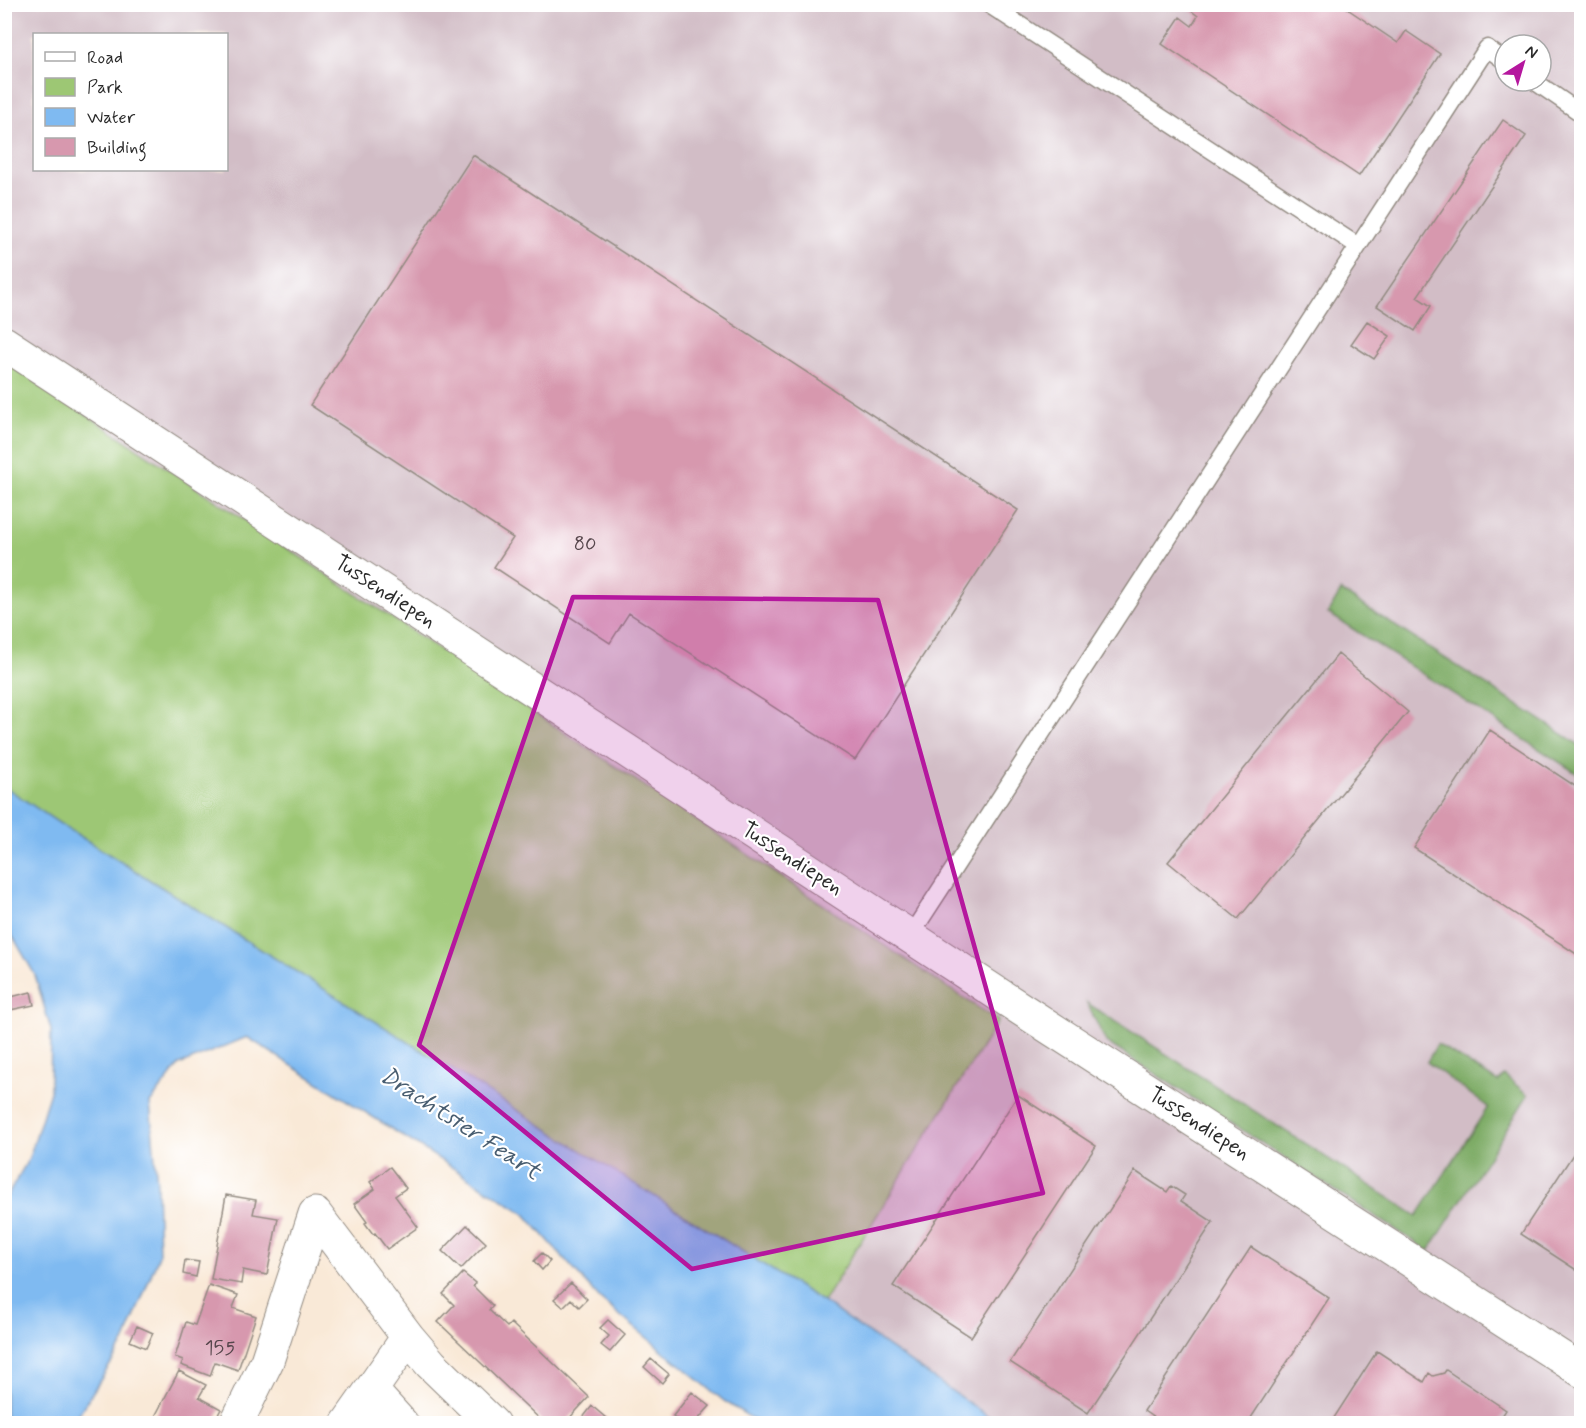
<svg xmlns="http://www.w3.org/2000/svg" width="1586" height="1428" viewBox="0 0 1586 1428" font-family="Mynerve,sans-serif">
<style>
.industrial{fill:#d2bdc6;fill-rule:evenodd}
.green{fill:#9dc774;stroke:#647950;stroke-width:1.5}
.forest{fill:#7eac66;stroke:#546c48;stroke-width:1.5}
.water{fill:#7fbaf1;stroke:#55728e;stroke-width:1.5}
.building{fill:#d798ae}
.lines{fill:none;stroke-linecap:round;stroke-linejoin:round}
.service-casing{stroke:#928a81;stroke-width:19}
.minor-casing{stroke:#928a81;stroke-width:35}
.service{stroke:#fff;stroke-width:16}
.minor{stroke:#fff;stroke-width:33}
.marked{fill:#b5179e;fill-opacity:0.2;stroke:#b5179e;stroke-width:4.5;stroke-linejoin:round}
.labels{text-anchor:middle;dominant-baseline:central;stroke-width:4.5;stroke-linejoin:round;paint-order:stroke}
.number-label{font-size:20px;fill:#56464c}
.street-label{font-size:22px;fill:#2b2b2b;stroke:#fff}
.water-label{font-size:24px;font-style:italic;fill:#485d70;stroke:#fff}
</style>
<rect width="100%" height="100%" fill="#fff"/>
<filter id="ink" filterUnits="userSpaceOnUse"><feTurbulence type="fractalNoise" baseFrequency=".0167" numOctaves="2"/><feDisplacementMap in="SourceGraphic" scale="12" xChannelSelector="R" yChannelSelector="G"/><feConvolveMatrix kernelMatrix="1 2 1 2 8 2 1 2 1" color-interpolation-filters="sRGB"/></filter>
<filter id="wash" filterUnits="userSpaceOnUse"><feTurbulence type="fractalNoise" baseFrequency=".008" numOctaves="4" result="noise"/><feDisplacementMap in="SourceGraphic" scale="24" xChannelSelector="R" yChannelSelector="G"/><feGaussianBlur stdDeviation="1.35" result="paint"/><feColorMatrix in="noise" values="0 0 0 0 0 0 0 0 0 0 0 0 0 0 0 0 0 1.4 0 .05"/><feComposite in="paint" operator="in"/></filter>
<g filter="url(#wash)">
<rect width="100%" height="100%" fill="#f9e9d7"/>
<path class="industrial" d="M4,5H1581V1423H998L823,1302L998,1021L5,360ZM34,34H226V170H34ZM1505,45H1541V81H1505Z"/>
<path class="green" d="M4,360L998,1021L823,1302L62,825L5,787Z"/>
<path class="forest" d="M1341,591L1581,746V776L1328,613Z
M1087,1003L1417,1216L1488,1107L1427,1062L1437,1044L1498,1082L1504,1075L1528,1095L1429,1251L1106,1042Z"/>
<path class="water" d="M5,787L62,825L823,1302L998,1423H759L724,1401L600,1299L524,1213L247,1037L179,1065L150,1103L157,1183L159,1255L124,1343L73,1423H5V1200L29,1158L50,1092L51,1030L35,975L5,923Z"/>
<g id="blocks">
<path class="building" d="M1182,4H1340L1398,43L1406,31L1440,54L1359,176L1162,44L1180,17L1192,26L1198,16Z
M1503,120L1526,136L1417,297L1431,306L1415,331L1377,306Z
M473,155L1018,510L855,760L629,613L610,643L494,567L513,538L310,405Z
M1367,321L1390,336L1374,359L1351,344Z
M1338,654L1408,712L1238,919L1168,862Z
M1490,730L1581,790V957L1414,848Z
M31,992L34,1005L10,1010L7,998Z
M1018,1095L1096,1146L971,1337L893,1286Z
M1581,1142V1273L1521,1234Z
M390,1167L406,1188L395,1196L418,1227L387,1249L375,1233L373,1234L365,1223L367,1222L354,1204L375,1189L370,1182Z
M1135,1171L1167,1192L1171,1186L1185,1195L1181,1201L1213,1222L1088,1413L1010,1362Z
M226,1195L256,1200L253,1214L278,1218L267,1275L243,1270L241,1284L211,1279Z
M467,1225L486,1243L461,1269L442,1251Z
M1251,1247L1329,1298L1247,1424H1163L1144,1411Z
M542,1253L550,1261L542,1270L534,1261Z
M185,1260L199,1262L196,1277L183,1274Z
M463,1273L475,1283L473,1286L493,1306L489,1310L507,1327L511,1323L589,1397L564,1424H545L438,1322L454,1305L443,1294Z
M571,1283L587,1299L579,1307L571,1299L563,1307L554,1299Z
M209,1285L238,1295L233,1308L256,1316L238,1370L215,1362L210,1376L181,1365L183,1360L175,1357L186,1322L195,1325Z
M608,1320L625,1335L610,1352L601,1345L609,1336L600,1328Z
M137,1326L153,1333L146,1348L130,1341Z
M1377,1351L1424,1382L1429,1373L1433,1376L1444,1373L1446,1370L1506,1410L1497,1424H1330Z
M651,1359L669,1374L662,1383L644,1367Z
M179,1371L206,1385L199,1397L221,1409L213,1424H151Z
M692,1392L710,1406L694,1424H683L673,1416Z
M592,1406L613,1424H578Z"/>
</g>
</g>
<g filter="url(#ink)">
<use href="#blocks" fill-opacity="0" stroke="#928a81" stroke-width="1.5"/>
<g class="lines">
<g class="service-casing">
<path id="service" d="M988,4L1358,246
M1534,81L1582,114
M910,936L1487,48L1505,61"/>
</g>
<g class="minor-casing">
<path id="minor" d="M4,343L1021,1009L1582,1371
M371,1390L408,1337
M236,1424L267,1361L315,1214L408,1337L431,1364L493,1424
M347,1424L371,1390L402,1424"/>
</g>
<use href="#service" class="service"/>
<use href="#minor" class="minor"/>
</g>
</g>
<path class="marked" d="M573,597L878,600L1043,1193L692,1269L419,1045Z"/>
<g class="labels">
<g class="number-label">
<text x="585" y="544">80</text>
<text x="220" y="1348">155</text>
</g>
<g class="street-label">
<text transform="translate(385 592) rotate(33)">Tussendiepen</text>
<text transform="translate(792 859) rotate(33)">Tussendiepen</text>
<text transform="translate(1199 1124) rotate(33)">Tussendiepen</text>
</g>
<g class="water-label">
<text transform="translate(460 1124) rotate(33)">Drachtster Feart</text>
</g>
</g>
<rect width="1586" height="1428" fill="none" stroke="#fff" stroke-width="24"/>
<rect x="33" y="33" width="195" height="138" fill="#ffffff" stroke="#aaaaaa" stroke-width="1.5"/>
<rect x="45" y="52" width="30" height="9" fill="#ffffff" stroke="#aaaaaa" stroke-width="1.5"/>
<text x="87" y="63" font-size="18" fill="#2b2b2b">Road</text>
<rect x="45" y="78" width="30" height="18" fill="#9dc774" stroke="#aaaaaa" stroke-width="1.5"/>
<text x="87" y="93" font-size="18" fill="#2b2b2b">Park</text>
<rect x="45" y="108" width="30" height="18" fill="#7fbaf1" stroke="#aaaaaa" stroke-width="1.5"/>
<text x="87" y="123" font-size="18" fill="#2b2b2b">Water</text>
<rect x="45" y="138" width="30" height="18" fill="#d798ae" stroke="#aaaaaa" stroke-width="1.5"/>
<text x="87" y="153" font-size="18" fill="#2b2b2b">Building</text>
<g transform="translate(1523 63) rotate(37)"><circle r="28" fill="#ffffff" stroke="#aaaaaa" stroke-width="1.5"/>
<path d="M0-4.5L10 22L0 15L-10 22Z" fill="#b5179e"/>
<text y="-9" font-size="16" font-weight="bold" text-anchor="middle" fill="#2b2b2b">N</text>
</g>
</svg>
